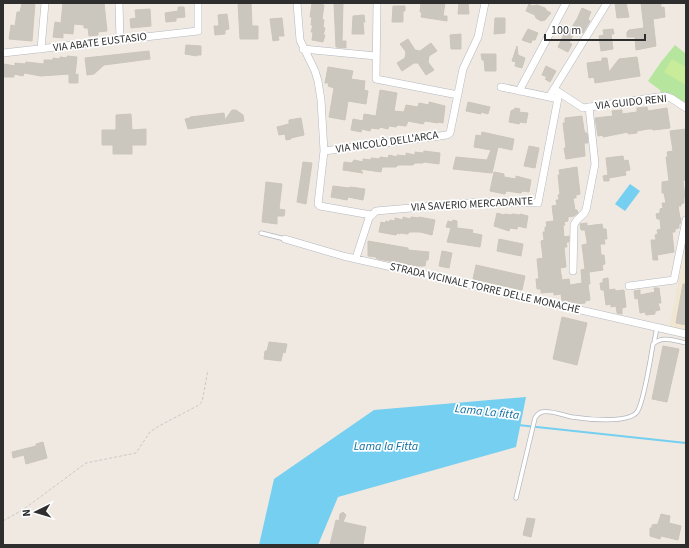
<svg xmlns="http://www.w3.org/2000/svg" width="689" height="548" viewBox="0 0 689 548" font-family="'Source Sans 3',sans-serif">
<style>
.education{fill:#f0e6d1}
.green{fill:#b6e59e}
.pitch{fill:#c9ec9a}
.water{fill:#75cff0}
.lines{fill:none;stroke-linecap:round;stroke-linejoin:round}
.stream{stroke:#75cff0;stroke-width:2}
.building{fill:#cbc7bf;stroke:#cbc5ba}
.lane-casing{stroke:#b4b7c1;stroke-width:5}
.street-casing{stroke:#b4b7c1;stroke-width:8}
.path{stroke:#c9c9c9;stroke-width:1;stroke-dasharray:3 2;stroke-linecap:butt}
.lane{stroke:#fff;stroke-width:3.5}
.street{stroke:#fff;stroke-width:7}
.labels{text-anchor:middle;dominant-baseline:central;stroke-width:3.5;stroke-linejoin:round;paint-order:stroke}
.street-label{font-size:11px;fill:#2e2e2e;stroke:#fff}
.water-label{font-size:12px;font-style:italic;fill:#0d6fa3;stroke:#fff}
</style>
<rect width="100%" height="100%" fill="#efe9e1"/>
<path class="education" d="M686,246V331L669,328Z"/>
<path class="green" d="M675,45L686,54V104L670,93H661L660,90L648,81L661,62Z"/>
<path class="pitch" d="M672,59L686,67V85L664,72Z"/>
<path class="water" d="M630,184L640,191L625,211L615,204Z
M526,397L516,447L338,497L318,545H259L274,479L374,410Z"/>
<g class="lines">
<path class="stream" d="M518,425L686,443"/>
</g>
<path class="building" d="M22,3H35L32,41L9,39L11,25L15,26L17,12H20Z
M63,3H104L107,31L98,32V35L89,36L88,28H84V25L74,24L73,34L63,33V38L53,37L55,22L61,23Z
M238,3H251L252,26H258V39H240Z
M312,3H322V5H324L322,19L324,20L323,27L325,28L323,35H325L323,42L312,40L313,32H311L313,25H311L312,17H310Z
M334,3H343L342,41H346V48L336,47Z
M421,3H445L443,16H447V21L421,17L422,12H420Z
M459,3H468L469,14H458Z
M615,3H626L629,17L617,18Z
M641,3H661V8L664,7L665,17L653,19L656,46L636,50L635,37H627V32L629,30L644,28Z
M529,4L532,6L537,5L545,8L547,11L551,13L545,20L541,21L536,18L535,15L526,11Z
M393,6H405V11H403V22H392Z
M178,7H184L185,17L176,18V21L166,22L165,13L178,11Z
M582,8L591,12L588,19L590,21L583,33L581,32L579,34L575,31L569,43L572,44L568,52L558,47L564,34L567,35L577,19Z
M150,9L151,26L131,28L130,19L136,18L135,10Z
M227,14L229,29L225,30V34L215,35L214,26H219L218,15Z
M364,15L365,22H363L364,34H352L353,16Z
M282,18L284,36H278L279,40L273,41L270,19Z
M495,18H505V33L494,34Z
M528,29L538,33L535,40H532L531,43L522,40Z
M613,29L614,34H611L613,49L601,51L599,36L604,35L603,30Z
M461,34V49H451L450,35Z
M408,39L415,50L420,51L431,43L437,51L429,56L428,62L434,70L426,75L418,63H414L402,71L397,63L405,58L406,52L400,44Z
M186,45L201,46V55H197V56L185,54Z
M517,46L518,55L525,58L522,68L515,66L516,62L512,61Z
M149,51L150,59L104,65L94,74L87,75L85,58Z
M481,54H496V71H485L484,60H482Z
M67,56L77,57L75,75L78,74V83H69V74L41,76L24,73L23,76L14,74V77H3L4,64L15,66V63L25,64L26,62L44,64V60H53V58L60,59V57L67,58Z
M637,57L640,76L595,83L594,77L589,78L587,63L602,61V58H607L609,72L619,59Z
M546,66L556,71L550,82L545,79L547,77L542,75Z
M328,67L353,71L351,79L365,81L364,90L368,91L366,104L348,101L345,120L329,117L334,88L328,86L329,83H325Z
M380,90L397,93L394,111L404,112L406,105L418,107L419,103L429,105V102L445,106L443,123L438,122V123L425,121L423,124L408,121L406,126L398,125L396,127L389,126L388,129L380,127L379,129L371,128L370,131L362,129L361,132L351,130L353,119L363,121L364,114L376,116Z
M468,102L490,107L488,114L481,112V114L466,111Z
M647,107L648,111L667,108L670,128L653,130V129H648L637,131V133L628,134V132L603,137V135L598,136L595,118L613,116L612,111L622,110V114L637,112V108Z
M515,108L520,109L519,112L528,113L526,123L520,122L519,124L509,122L511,111L512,110H514Z
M232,110H236L243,115L244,121L188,129L185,119L190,118V117L224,113L225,120Z
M131,114L132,130L146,129V145H132V154H113V145H102V130H116V115Z
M582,116L584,130L585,133H587L588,143H584L585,156L566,159L564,148H566L563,123H565V118Z
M301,118L304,135L291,138V139L286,140L285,134L279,135L277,127L289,124V120Z
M686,129V177L685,178V180L683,181L685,197H684V203L681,204V206H678L680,218H681L680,224H679V228L675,229V232H672L674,252L657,255L658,260H653L651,240H656L655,235L658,234L657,230L661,229L660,219H657L656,214L660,213V209L663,208L662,203H666L664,193H662V182L669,181L666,157H668L667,152L673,151L670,131Z
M482,132L514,139L512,150L498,147L492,173L453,169L456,157L487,160L491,150L474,147L476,135L481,136Z
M529,146L539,148L535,168L524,166Z
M424,151L440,153L439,164L424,162L423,163H415L413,165H398L396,167H382L381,172L360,169L363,173L343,170L344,162L352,163L354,160L363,162V159L371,160V158L380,159V157L388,158L389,155L397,157V155L406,156V153L415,155V152L423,153Z
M623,156L624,161L628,160L630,170L625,171L626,175L609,178V181H604L603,176L608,175L606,158Z
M303,162L312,163L306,204L297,202Z
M577,167L580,194L576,195V198H573L575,210H577L578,213L574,216L568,217V221L564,222L565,225H563L564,237L569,236V242H566L567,247H564L566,267L560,268L562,280L569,279L570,285L582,283L581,270L585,269L582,245L587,244V241L585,230H581L580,224L587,223V226L602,224L603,229H606L607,239H604L605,244H600L601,255H604L605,264L602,265L603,270L589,272L590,284H588L590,300L585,301V303L577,304L562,301L561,294L554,295V292L541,293V289H537L536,279H539L537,259L543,258L541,241L544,240L543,232H545V227H547L546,222L554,221L552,206L557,205L556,200H559L558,195L560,194L558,175H560L559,170Z
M494,172L504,174V177L516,179V176L531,180L529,192L522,191L521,193L506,191L505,194L490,191Z
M266,182L282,184L279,209L285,210L284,216H277V224L262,222Z
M333,186L349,188L350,187L365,189L363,200L348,197L347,200L331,197Z
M497,213L504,215L505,214L512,215V214L520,215V214L528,216L526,228L518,226L517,229L510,228L509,231L494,226Z
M403,217L410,219L411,217L419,218V217L435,220L432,235L420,232H409L408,234L400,233V234L397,233L396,235L379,232L381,222L385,223L386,221L389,222L390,220L395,221V218L403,220Z
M453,220L457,221V228L473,230L472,233L482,235L480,247L447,242L451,228L446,227L448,221L452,222Z
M499,239L523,244L521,256L497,251Z
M368,241L408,248V250L429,252L428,260H426L425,266H417L378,259L376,258V257L368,256Z
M442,251L452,253L449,268L439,266Z
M476,265L525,276L522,290L473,279Z
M608,278L609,290L615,289V291L624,290L626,307L622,308V314L617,313L616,306L611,307V304L606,305L604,290H601L600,283H603V279Z
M683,284H686V325L676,323Z
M654,288H659L661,303H658L660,310L655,311V314L646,315L645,312L640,313L638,298L635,299L634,291L640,290V295L655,292Z
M562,317L587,323L577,365L553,359Z
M269,342L287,344L285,353L283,352L281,361L264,359L265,351H267Z
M663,346L679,349L667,402L652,399Z
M43,442L47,458L26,464L24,455L13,458L12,452L36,446V444Z
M343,512L346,515L343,522L366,527L363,545H330L336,520L339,521L340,514Z
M661,514L670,516L669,523L681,526L678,540L661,536L660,539L650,536V528H652V525L658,524Z
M527,518L535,519L531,537L523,535Z"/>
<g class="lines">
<g class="lane-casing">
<path id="lane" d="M261,233L285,239
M654,343L657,327
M516,498L535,418C537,415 538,413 542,412C550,410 563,415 572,417C585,419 628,424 637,412C643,404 651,357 653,344C663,335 675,341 686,343"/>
</g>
<g class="street-casing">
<path id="street" d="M119,3L120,39
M297,3L300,40L315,71L318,81L321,100L324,151L318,204L320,206L371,215
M377,3L376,79L458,95
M41,49L45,3
M303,49L376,56
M3,53L198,31V3
M501,87L554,98
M554,89L583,108L665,96L671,98L686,108
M519,91L566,3
M549,97L607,3
M324,151L447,135L450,133L463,69L478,37L485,3
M285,239L343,256L686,334
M356,258L369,218L376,211L480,202L538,203L559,93
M573,271L574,225C576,218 583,217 586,210L595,164L589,107
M629,286L674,280L686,220"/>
</g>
<path class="path" d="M3,521L24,509L86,463L136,453L150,432L159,426L197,406L202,402L208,370"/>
<use href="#lane" class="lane"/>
<use href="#street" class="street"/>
</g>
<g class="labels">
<g class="street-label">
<text transform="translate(100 42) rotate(-7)">VIA ABATE EUSTASIO</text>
<text transform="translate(631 102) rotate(-6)">VIA GUIDO RENI</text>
<text transform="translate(387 142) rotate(-8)">VIA NICOLÒ DELL'ARCA</text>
<text transform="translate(472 204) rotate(-3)">VIA SAVERIO MERCADANTE</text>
<text transform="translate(485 288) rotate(13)">STRADA VICINALE TORRE DELLE MONACHE</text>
</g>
<g class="water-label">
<text transform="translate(487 412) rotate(6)">Lama La fitta</text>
<text x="386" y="446">Lama la Fitta</text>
</g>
</g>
<rect width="689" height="548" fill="none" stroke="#2e2e2e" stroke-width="8"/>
<g transform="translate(36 512) rotate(265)" stroke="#ffffff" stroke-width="3" paint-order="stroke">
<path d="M0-3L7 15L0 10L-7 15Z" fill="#2e2e2e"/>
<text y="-6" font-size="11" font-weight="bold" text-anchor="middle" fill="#2e2e2e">N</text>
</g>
<path d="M545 34v6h100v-6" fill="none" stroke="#2e2e2e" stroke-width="2"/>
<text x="551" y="34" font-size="12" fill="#2e2e2e" stroke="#ffffff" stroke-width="3" paint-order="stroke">100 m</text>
</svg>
